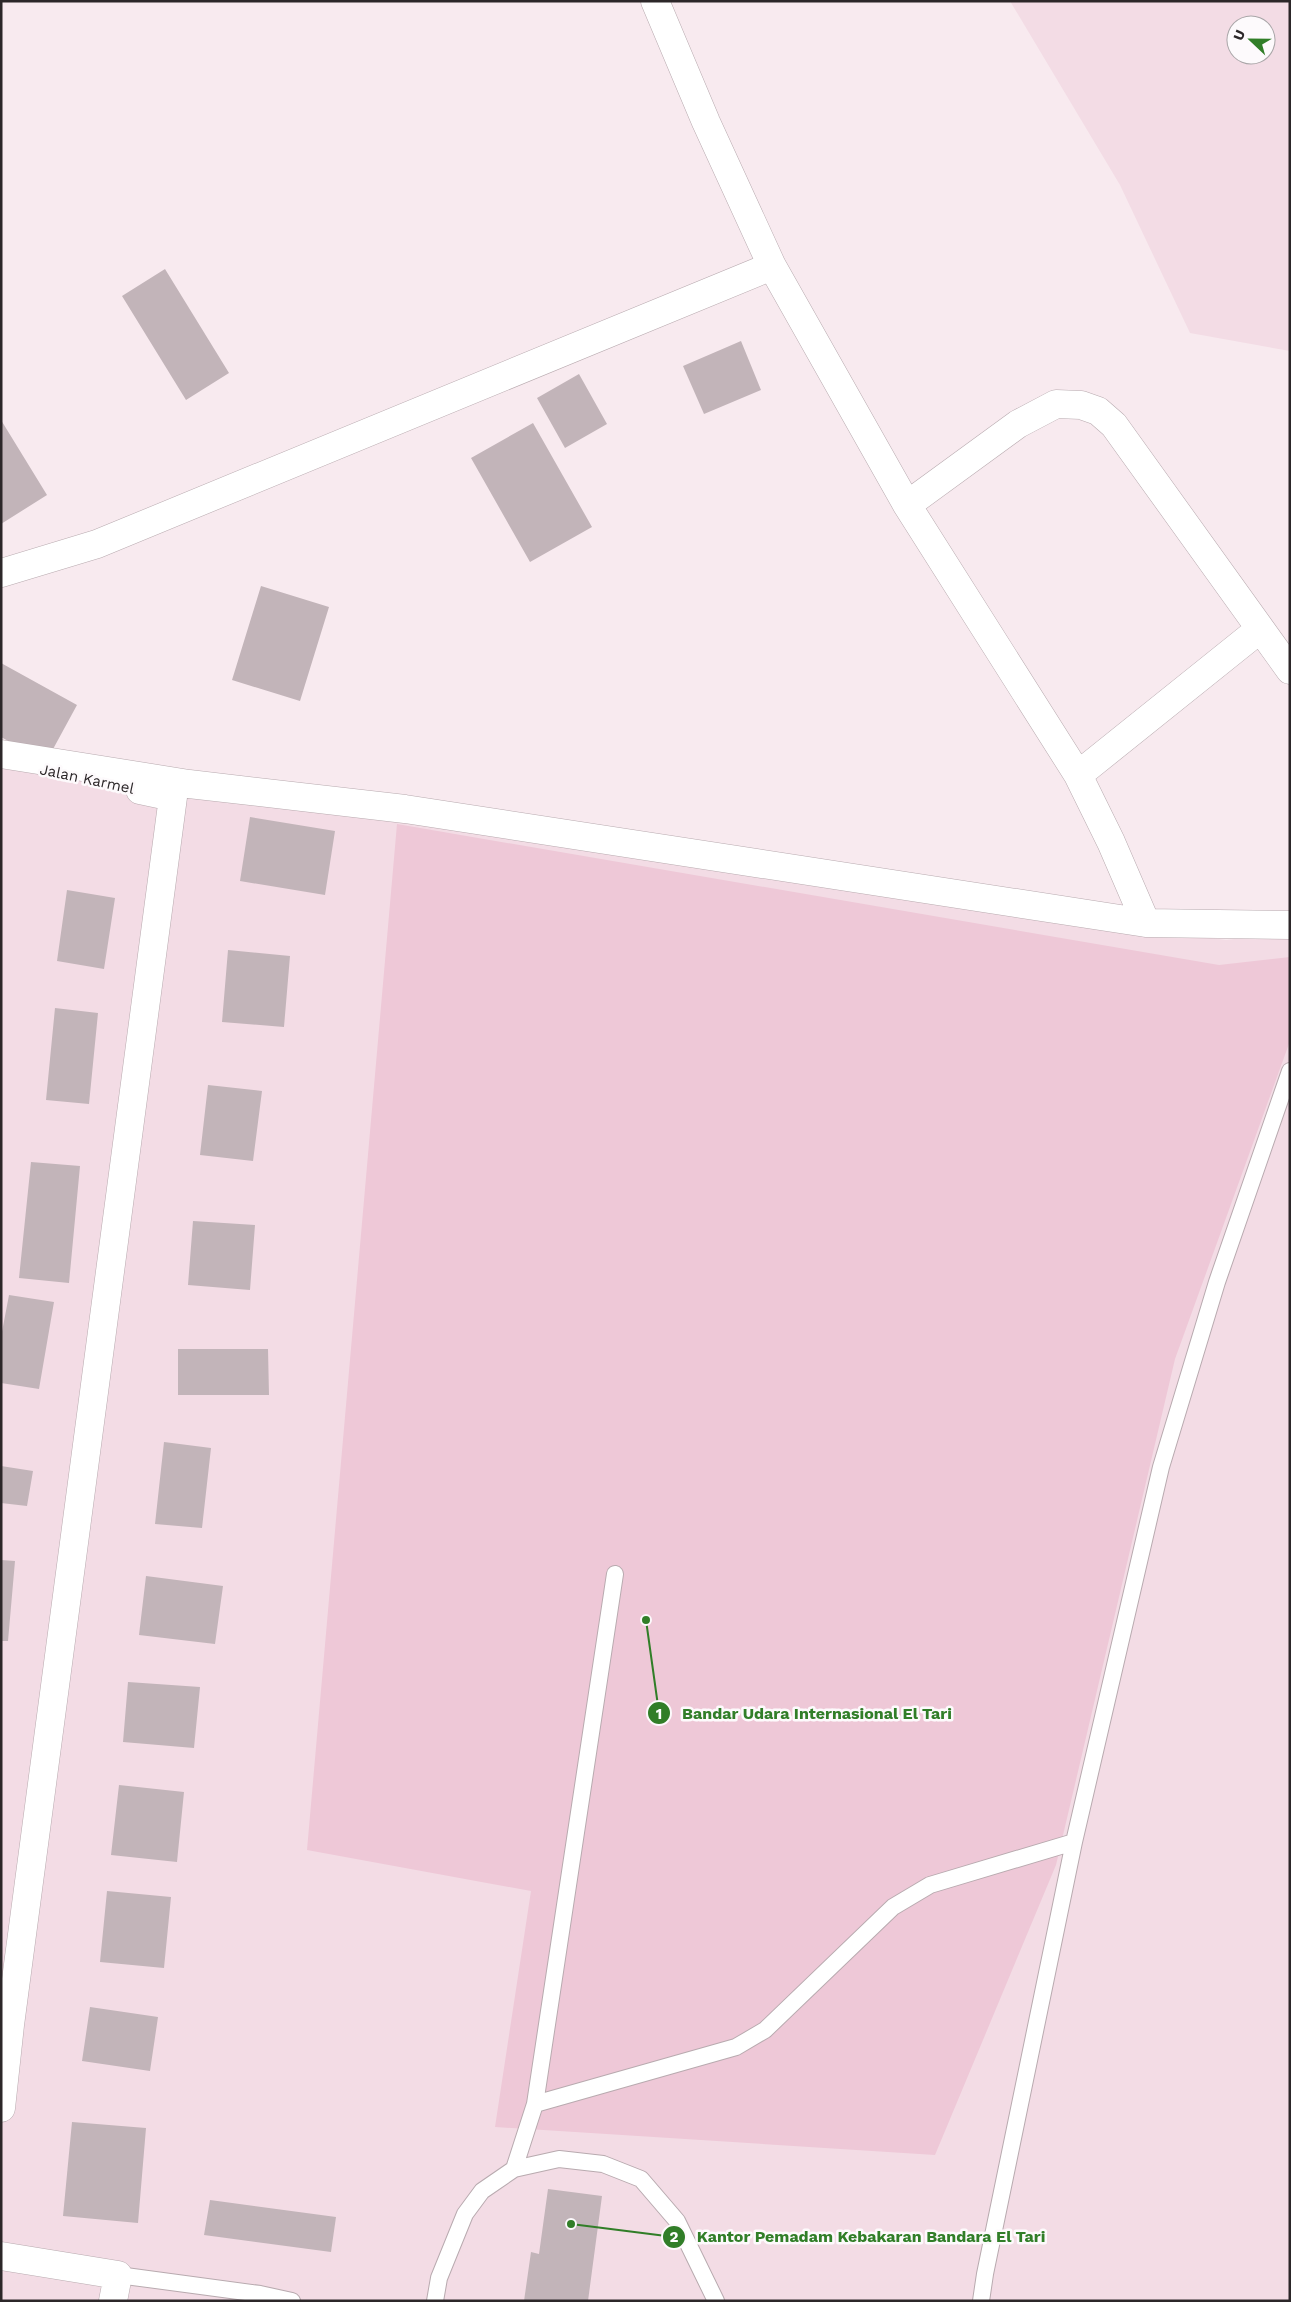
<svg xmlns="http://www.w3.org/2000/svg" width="1291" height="2302" viewBox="0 0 1291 2302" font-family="'Work Sans',sans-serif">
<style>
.built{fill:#f3dce5;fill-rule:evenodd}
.green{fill:#eec8d7}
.building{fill:#c2b4b9}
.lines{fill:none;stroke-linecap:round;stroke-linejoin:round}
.service-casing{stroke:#b8aaaf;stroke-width:18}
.minor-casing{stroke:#b8aaaf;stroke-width:29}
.service{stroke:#fff;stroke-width:16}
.minor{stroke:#fff;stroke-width:28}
.labels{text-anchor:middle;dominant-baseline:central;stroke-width:5;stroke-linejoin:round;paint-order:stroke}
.street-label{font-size:15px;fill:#2c2729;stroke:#fdfafc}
.leader{fill:none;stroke:#317e28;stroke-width:2}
.callout-dot{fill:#317e28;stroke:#fdfafc;stroke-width:2}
.mark-label{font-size:15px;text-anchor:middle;font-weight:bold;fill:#fff}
.callout-label{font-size:16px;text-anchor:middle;font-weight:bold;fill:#317e28;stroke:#fdfafc;stroke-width:5;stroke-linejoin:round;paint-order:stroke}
</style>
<rect width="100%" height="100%" fill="#f8eaef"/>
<path class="built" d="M1010,1H1290V351L1190,333L1120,185ZM1236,25H1266V55H1236Z
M1,748L986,906L1226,940L1290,932V2301H1Z"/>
<path class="green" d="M397,824L1219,965L1290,957V1041L1175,1359L1056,1865L935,2155L495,2127L531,1891L307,1850Z"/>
<path class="building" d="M165,269L229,373L186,400L122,296Z
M741,341L761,390L704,414L683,366Z
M579,374L607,424L565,448L537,398Z
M1,420L47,495L1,524Z
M533,423L592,527L530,562L471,458Z
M261,586L329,607L300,701L232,680Z
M1,663L77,705L46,762L1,737Z
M250,817L335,831L325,895L240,881Z
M67,890L115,898L104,969L57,961Z
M228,950L290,956L284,1027L222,1022Z
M55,1008L98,1013L89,1104L46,1100Z
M208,1085L262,1091L253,1161L200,1155Z
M31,1162L80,1166L69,1283L19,1278Z
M193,1221L255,1225L250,1290L188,1285Z
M9,1295L54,1302L39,1389L1,1383V1337Z
M178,1349H268L269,1395H178Z
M164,1442L211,1448L202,1528L155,1524Z
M1,1466L33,1471L27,1506L1,1503Z
M1,1560L15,1561L8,1641H1Z
M146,1576L223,1586L215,1644L139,1635Z
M128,1682L200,1687L194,1748L123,1742Z
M119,1785L184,1792L177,1862L111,1855Z
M107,1891L171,1897L164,1968L100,1962Z
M90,2007L158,2017L150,2071L82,2061Z
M72,2122L146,2128L138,2223L63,2216Z
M548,2189L602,2196L588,2301H524L531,2252L539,2254Z
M210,2200L336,2217L331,2252L204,2235Z"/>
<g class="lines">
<g class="service-casing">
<path id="service" d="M535,2104L615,1574
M514,2169L535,2104L736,2047L765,2030L893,1907L930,1885L1074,1842
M118,2275L260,2294L292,2301
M435,2301L439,2278L465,2214L482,2191L514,2169L559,2159L603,2164L641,2179L677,2221L716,2301
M981,2301L985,2274L1074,1842L1161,1467L1217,1282L1290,1071"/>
</g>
<g class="minor-casing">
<path id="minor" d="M907,505L1018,424L1056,404L1081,405L1098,411L1114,425L1290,670
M1,573L97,544L772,266
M1,754L189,784L405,809L1146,923L1111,842L1078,775L907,505L772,266L706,122L655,1
M1078,775L1260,629
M1146,923L1290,925
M1,2108L10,2025L173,797L140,790
M1,2256L118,2275L113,2301"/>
</g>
<use href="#service" class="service"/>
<use href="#minor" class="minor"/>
</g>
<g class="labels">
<g class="street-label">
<text transform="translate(87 779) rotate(12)">Jalan Karmel</text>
</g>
</g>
<path class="leader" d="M646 1620L659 1713M571 2224L674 2237"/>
<g class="callout-dot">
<circle cx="646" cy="1620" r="5"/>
<circle cx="571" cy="2224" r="5"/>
<circle cx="659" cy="1713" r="12"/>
<circle cx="674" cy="2237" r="12"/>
</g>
<g class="mark-label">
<text x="659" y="1719">1</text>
<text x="674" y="2242">2</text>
</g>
<g class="callout-label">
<text x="817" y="1719">Bandar Udara Internasional El Tari</text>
<text x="871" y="2242">Kantor Pemadam Kebakaran Bandara El Tari</text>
</g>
<rect width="1291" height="2302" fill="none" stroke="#2c2729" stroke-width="5"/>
<g transform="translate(1251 40) rotate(292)"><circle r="24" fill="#fdfafc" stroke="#a9a6a8"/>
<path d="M0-4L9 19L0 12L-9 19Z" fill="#317e28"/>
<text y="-8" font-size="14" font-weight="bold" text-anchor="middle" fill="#2c2729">U</text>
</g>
</svg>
